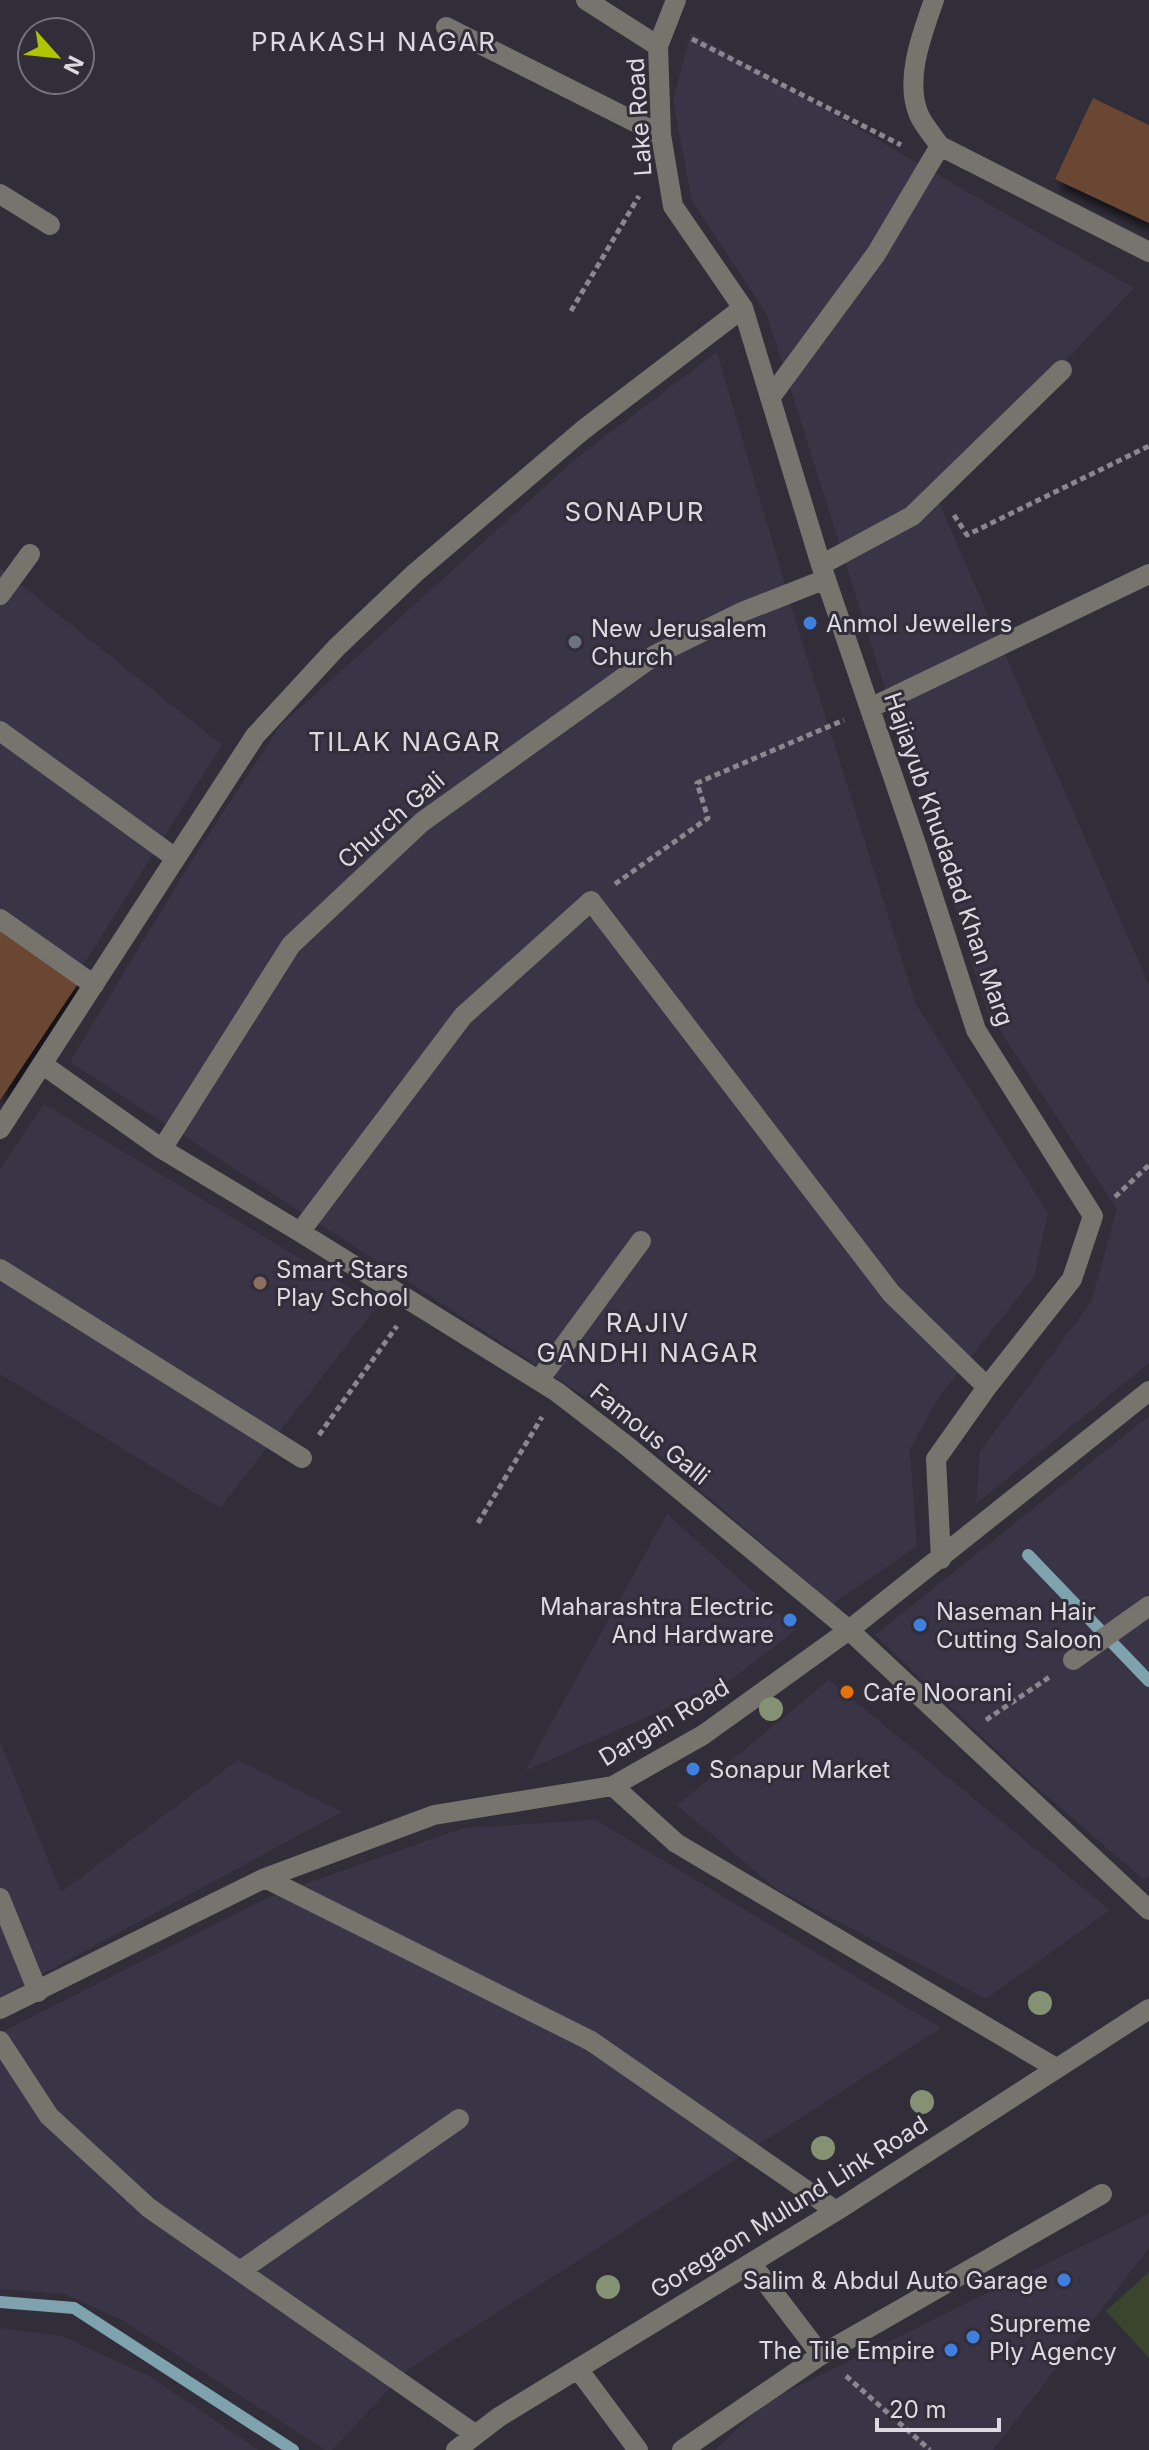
<svg xmlns="http://www.w3.org/2000/svg" width="1149" height="2450" viewBox="0 0 1149 2450" font-family="Inter,sans-serif">
<style>
.built{fill:#393446}
.green{fill:#3b442c}
.lines{fill:none;stroke-linecap:round;stroke-linejoin:round}
.stream{stroke:#7ea3af;stroke-width:12}
.building{fill:#6b4730;filter:url(#shadow)}
.path{stroke:#8a8791;stroke-width:5;stroke-dasharray:6 4;stroke-linecap:butt}
.minor{stroke:#77746e;stroke-width:20}
.tree{fill:#849172}
.shop-dot{fill:#3f7fe0;stroke:#312d39;stroke-width:3}
.worship-dot{fill:#6b7280;stroke:#312d39;stroke-width:3}
.education-dot{fill:#8d6e63;stroke:#312d39;stroke-width:3}
.food-dot{fill:#e8710a;stroke:#312d39;stroke-width:3}
.labels{text-anchor:middle;dominant-baseline:central;stroke-width:6;stroke-linejoin:round;paint-order:stroke}
.street-label{font-size:24px;fill:#dcd9e1;stroke:#312d39}
.poi-label{font-size:24px;fill:#dcd9e1;stroke:#312d39;text-anchor:start}
.neighbourhood-label{font-size:26px;letter-spacing:2px;fill:#dcd9e1;stroke:#312d39}
</style>
<defs>
<filter id="shadow"><feDropShadow dx="5" dy="9" stdDeviation="4" flood-color="#0009"/></filter>
</defs>
<rect width="100%" height="100%" fill="#312d39"/>
<path class="built" d="M691,32L1134,288L937,498L1149,985V1363L976,1504L980,1451L1091,1302L1117,1209L987,1011L767,315L692,201L673,100Z
M717,352L795,619L916,1004L1048,1213L1034,1277L939,1397L910,1449L917,1546L833,1604L610,1413L70,1062L195,855L280,726L580,455Z
M0,568L222,745L0,1097Z
M44,1104L378,1305L220,1508L0,1374V1169Z
M1149,1416V1876L1144,1880L1026,1778L875,1635Z
M667,1514L796,1630L731,1680L525,1771Z
M829,1680L1110,1910L986,1999L776,1889L677,1805Z
M0,1741L61,1892L238,1760L342,1812L0,1997Z
M596,1820L941,2028L406,2371L332,2450H325L122,2320L64,2294L0,2289V2033L271,1896L463,1828Z
M1149,2213V2248L993,2450H715L764,2403Z
M0,2328L62,2336L149,2376L259,2450H0Z"/>
<path class="green" d="M1149,2272V2358L1106,2311Z"/>
<g class="lines">
<path class="stream" d="M1028,1555L1149,1681
M0,2302L74,2308L293,2450"/>
</g>
<path class="building" d="M1093,98L1149,125V223L1055,179Z
M0,929L79,982L0,1100Z"/>
<g class="lines">
<path class="path" d="M692,39L901,145
M571,311L639,196
M954,515L967,535L1149,446
M615,884L708,818L697,783L844,720
M1115,1197L1149,1165
M319,1435L397,1326
M478,1523L542,1417
M986,1720L1051,1676
M846,2376L930,2450"/>
<path class="minor" d="M586,0L658,46
M676,0L658,46L661,135L673,206L743,308L821,565L917,847L976,1030L1093,1216L1072,1279L987,1387L936,1459L941,1559
M934,0C922,34 904,80 919,115C924,126 934,137 940,146
M446,27L661,135
M0,194L50,225
M770,398L876,254L940,146L1149,252
M821,565L912,516L1062,370
M0,595L30,554
M870,708L1149,574
M0,731L174,857
M0,919L94,985
M42,1064L162,1149L300,1232L557,1392L627,1446L849,1630L1149,1910
M0,1129L255,736L337,647L415,573L583,430L743,308
M162,1149L291,945L422,822L655,655L742,612L826,579
M300,1232L463,1016L591,901L891,1293L987,1387
M0,1269L302,1458
M539,1380L641,1241
M1073,1660L1149,1606
M613,1786L676,1843L1056,2068
M265,1878L591,2041L836,2211
M0,1898L38,1992
M0,2009L265,1878L434,1815L613,1786L703,1735L849,1630L1149,1391
M0,2041L49,2116L149,2208L476,2435
M751,2263L821,2355
M240,2271L459,2119
M578,2369L638,2450
M456,2450L499,2417L836,2211L1149,2009
M682,2450L821,2355L1102,2194"/>
</g>
<g class="tree">
<circle cx="771" cy="1709" r="12"/>
<circle cx="1040" cy="2003" r="12"/>
<circle cx="922" cy="2102" r="12"/>
<circle cx="823" cy="2148" r="12"/>
<circle cx="608" cy="2287" r="12"/>
</g>
<g class="shop-dot">
<circle cx="810" cy="623" r="8"/>
<circle cx="790" cy="1620" r="8"/>
<circle cx="920" cy="1625" r="8"/>
<circle cx="693" cy="1769" r="8"/>
<circle cx="1064" cy="2280" r="8"/>
<circle cx="973" cy="2337" r="8"/>
<circle cx="951" cy="2350" r="8"/>
</g>
<circle class="worship-dot" cx="575" cy="642" r="8"/>
<circle class="education-dot" cx="260" cy="1283" r="8"/>
<circle class="food-dot" cx="847" cy="1692" r="8"/>
<g class="labels">
<g class="street-label">
<text transform="translate(639 117) rotate(-94)">Lake Road</text>
<text transform="translate(391 820) rotate(-41)">Church Gali</text>
<text transform="translate(949 859) rotate(71)">Hajiayub Khudadad Khan Marg</text>
<text transform="translate(650 1434) rotate(39)">Famous Galli</text>
<text transform="translate(664 1722) rotate(-31)">Dargah Road</text>
<text transform="translate(789 2207) rotate(-32)">Goregaon Mulund Link Road</text>
</g>
<g class="poi-label">
<text x="826" y="623">Anmol Jewellers</text>
<text x="591" y="628">New Jerusalem<tspan x="591" dy="28">Church</tspan></text>
<text x="276" y="1269">Smart Stars<tspan x="276" dy="28">Play School</tspan></text>
<text x="774" y="1606" text-anchor="end">Maharashtra Electric<tspan x="774" dy="28">And Hardware</tspan></text>
<text x="936" y="1611">Naseman Hair<tspan x="936" dy="28">Cutting Saloon</tspan></text>
<text x="863" y="1692">Cafe Noorani</text>
<text x="709" y="1769">Sonapur Market</text>
<text x="1048" y="2280" text-anchor="end">Salim &amp; Abdul Auto Garage</text>
<text x="989" y="2323">Supreme<tspan x="989" dy="28">Ply Agency</tspan></text>
<text x="935" y="2350" text-anchor="end">The Tile Empire</text>
</g>
<g class="neighbourhood-label">
<text x="374" y="41">PRAKASH NAGAR</text>
<text x="635" y="511">SONAPUR</text>
<text x="405" y="741">TILAK NAGAR</text>
<text x="648" y="1322">RAJIV<tspan x="648" dy="30">GANDHI NAGAR</tspan></text>
</g>
</g>
<g transform="translate(56 56) rotate(117)"><circle r="38" fill="#312d39" stroke="#75727c" stroke-width="2"/>
<path d="M0-6L14 30L0 20L-14 30Z" fill="#b0c501"/>
<text y="-12" font-size="22" font-weight="bold" text-anchor="middle" fill="#dcd9e1">N</text>
</g>
<path d="M877 2418v12h122v-12" fill="none" stroke="#dcd9e1" stroke-width="4"/>
<text x="889" y="2418" font-size="24" fill="#dcd9e1" stroke="#312d39" stroke-width="6" paint-order="stroke">20 m</text>
</svg>
